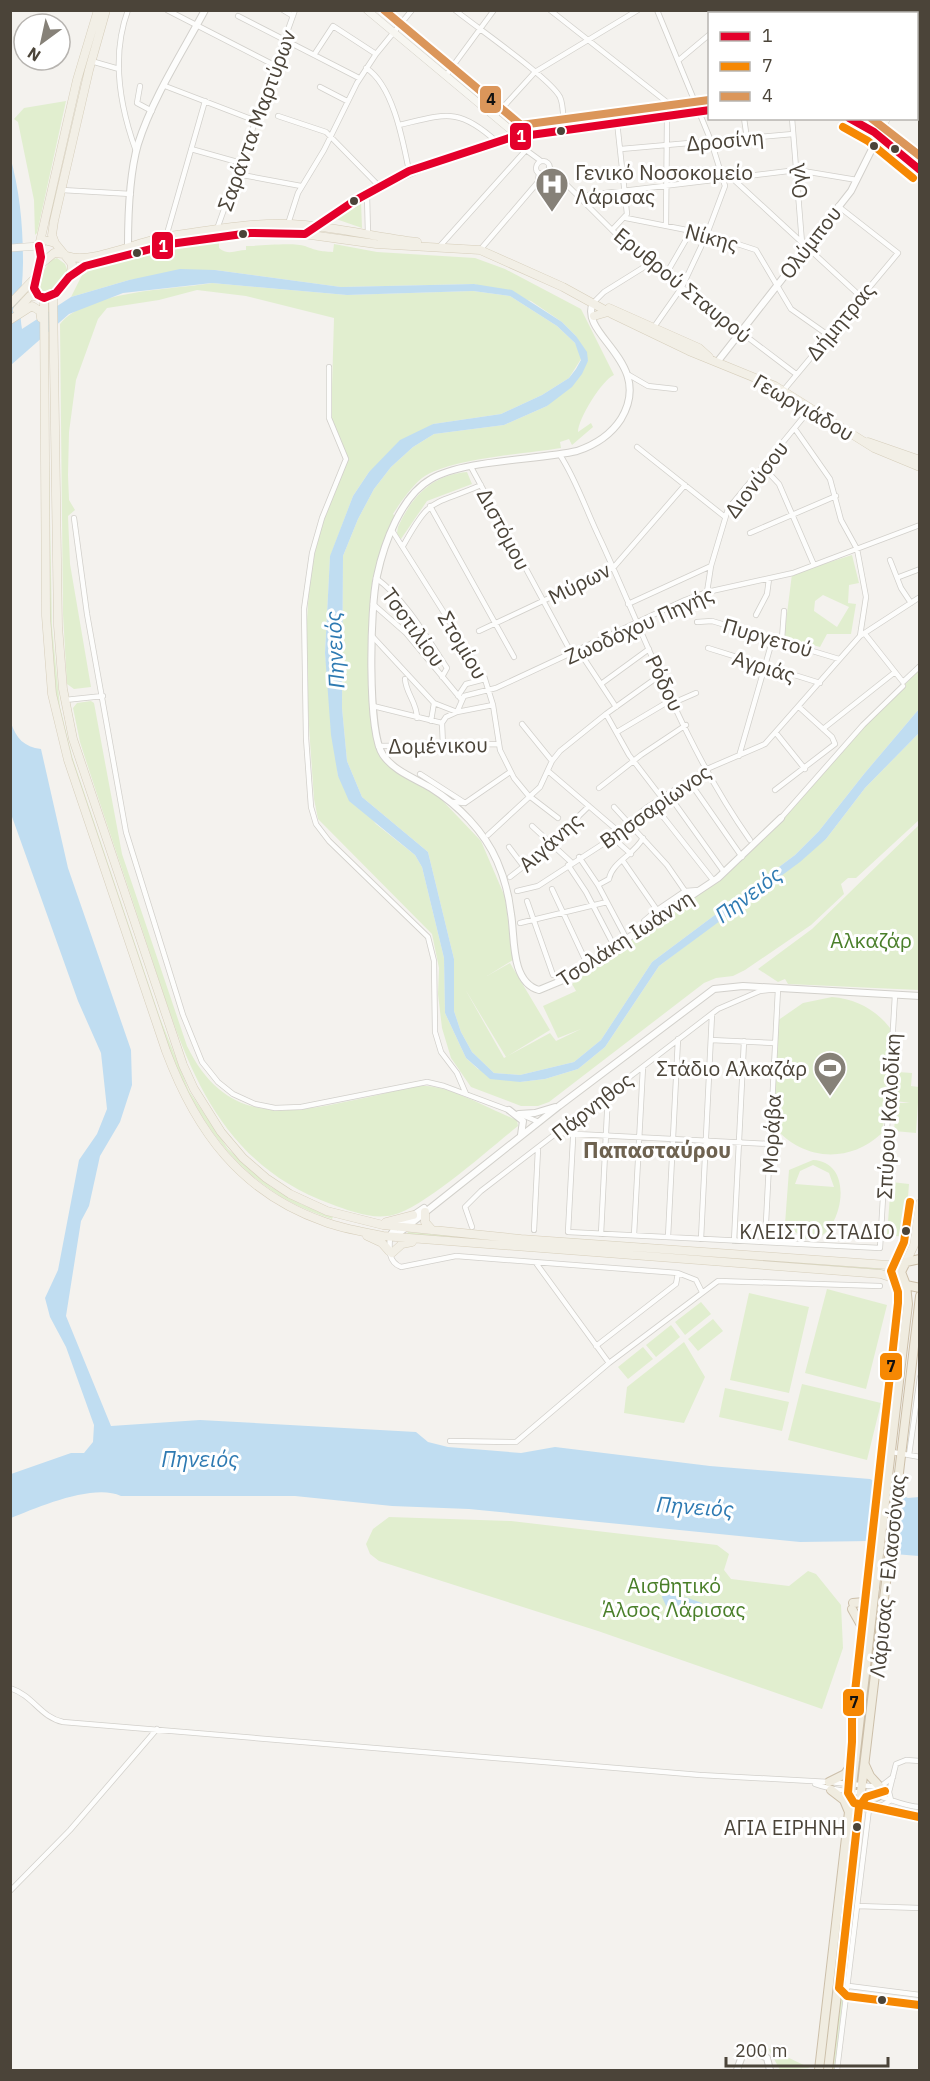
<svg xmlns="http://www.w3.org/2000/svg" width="930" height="2081" viewBox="0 0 930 2081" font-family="'IBM Plex Sans',sans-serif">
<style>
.green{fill:#e1eecf;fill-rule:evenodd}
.water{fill:#c0ddf1}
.pier{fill:#f4f2ee}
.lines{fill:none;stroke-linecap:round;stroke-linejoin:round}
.minor-casing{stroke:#d2d0cb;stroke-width:6}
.tertiary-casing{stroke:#d2d0cb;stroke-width:8}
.secondary-casing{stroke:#d3cfc5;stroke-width:8}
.primary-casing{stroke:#d6cebb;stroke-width:9}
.trunk-casing{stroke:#ccbfa9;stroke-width:10}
.minor{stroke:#fdfdfc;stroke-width:4.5}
.tertiary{stroke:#fdfdfc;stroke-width:6}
.secondary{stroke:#f7f6f1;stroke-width:7}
.primary{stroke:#f2efe6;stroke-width:8}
.trunk{stroke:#f0ece0;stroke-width:8}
.bus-1-casing{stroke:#fff;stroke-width:12}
.bus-2-casing{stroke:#fff;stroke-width:12}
.bus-3-casing{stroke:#fff;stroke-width:12}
.bus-1{stroke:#e4002b;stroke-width:8}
.bus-2{stroke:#f68803;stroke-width:8}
.bus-3{stroke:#db965a;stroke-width:8}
.bus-dot{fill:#4b4439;stroke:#fff;stroke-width:2}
.labels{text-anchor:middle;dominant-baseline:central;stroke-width:6;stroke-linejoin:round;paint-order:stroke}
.bus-label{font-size:20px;fill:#4b4439;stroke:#fff;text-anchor:end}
.street-label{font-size:21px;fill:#4b4439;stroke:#fff}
.poi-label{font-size:21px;fill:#4b4439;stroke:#fff;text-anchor:start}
.park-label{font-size:21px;fill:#4a7f2a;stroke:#fff}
.water-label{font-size:22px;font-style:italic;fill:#2e7ab2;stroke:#fff}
.neighbourhood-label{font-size:22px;font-weight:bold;fill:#6e6250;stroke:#fff}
.line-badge{stroke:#fff;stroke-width:2}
.badge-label{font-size:16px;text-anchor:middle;font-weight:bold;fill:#fff}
.pale-badge-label{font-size:16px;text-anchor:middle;font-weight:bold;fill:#111}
</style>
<rect width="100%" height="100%" fill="#f4f2ee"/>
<path class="green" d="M66,101L37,233L35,235L34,200L18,122L14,119L24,108Z
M361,202L362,228L336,219L337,215Z
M219,241V248C228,256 237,250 246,250V246C260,246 293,242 305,246C318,251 319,251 333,252L334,244L377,252L475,258L505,269L581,309L614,375C602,380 578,419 578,432L591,423L593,427L572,445L569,439L560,442L561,448C526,454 449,458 422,478C410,488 401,502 393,514L395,516L373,576L371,592L370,702L374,741L385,761L440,798L481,841L505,897L513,960L487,976L510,963L550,1030L506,1057L465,989L504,1058L550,1033L556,1041L581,1029L558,1038L543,1006L576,991L579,996L572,984L581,975L711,884L788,814L871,719L919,670V709L864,774L819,831L795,855L652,962L601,1040L574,1062L520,1075L494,1073L472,1052L461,1032L454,1011V959L428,852L362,797L347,761L342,708L343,556L358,519L374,489L391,467L413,447L434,434L504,425L547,406L588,361L576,336L562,322L531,301L474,284L341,287L215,270L129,280L71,297L82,275L94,267L175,246Z
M57,258L65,264L68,272L53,290L43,292L40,287L44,270L51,260Z
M212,283L347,295L473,291L510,296L557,326L575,343L581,354V359L569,378L542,395L501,414L433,424L369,472L353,496L330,557L325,653L338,776L376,824L415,855L422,867L444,958L445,1013L466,1058L478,1069L520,1082L545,1079L578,1069L605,1047L659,966L826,839L865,788L919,733V820L856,878H848L841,884L844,894L811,925L745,970L733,976L716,978L704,983L549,1102L538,1106H521L471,1087L451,1058L442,1028L438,994L439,968L432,934L318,819L314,799C308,706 297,610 322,520C327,499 338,479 346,460L331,422L334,318L246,296L197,290L159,300L107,308L98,319L76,380L69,432L68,475L69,500L75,510L68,516L70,564L91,687L74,689L67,684L63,614L60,324C88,290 171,290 212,283Z
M48,405L52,627L60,707L72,756L160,1018L189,1091L228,1149L271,1187L301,1204L333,1217L332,1219C250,1194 206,1135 172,1060L73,767L55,699L50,647Z
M467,472L472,484L427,501L401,539L397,533L398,527C412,496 432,475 467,472Z
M852,555L859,583L849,585L848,603L856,604L851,634H827L820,647L784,637L792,574ZM823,595L849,607L837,627L814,611L815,601Z
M91,701L94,703L122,854L187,1046C230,1134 300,1111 378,1095C393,1091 411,1085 427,1086C454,1088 491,1110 517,1120L518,1126C489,1149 425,1207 393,1215C373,1220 350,1211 331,1204C206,1159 181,1044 143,932C122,868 100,805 80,742L73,708L77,703Z
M919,825V990L788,984L785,979L778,982L758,969L812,929Z
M832,997C856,999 875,1009 890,1028L885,1118L881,1134C847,1165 800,1160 772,1124L777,1021L803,1003Z
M898,1072L912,1073L911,1086L919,1087L916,1133L894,1131L896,1103H910L896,1101Z
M813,1160C870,1163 827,1281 789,1224H785L789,1170ZM813,1165L829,1173L834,1187L795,1184L800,1171Z
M891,1182L909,1184L905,1237L887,1235Z
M408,1232L880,1268L881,1270L406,1235Z
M827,1289L887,1305L866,1389L805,1373Z
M749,1293L809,1307L789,1393L730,1380Z
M701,1302L711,1314L685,1335L675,1322Z
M713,1319L723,1331L698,1351L688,1339Z
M671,1325L680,1337L656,1357L646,1345Z
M684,1342L705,1377L684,1423L624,1413L627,1387Z
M643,1347L653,1359L628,1379L618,1367Z
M802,1384L881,1403L867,1460L788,1440Z
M725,1388L789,1402L782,1431L719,1417Z
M389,1517L511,1521L717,1545L729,1554L724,1570L731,1579L789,1586L808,1571L816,1574L841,1605L843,1648L822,1709L598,1631L379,1561L370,1554L366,1544L373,1529Z
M860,1857L834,2070H832L858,1858Z
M768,2048L810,2068L780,2070Z"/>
<path class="water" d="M10,156C20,192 23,226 23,263C23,286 18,307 22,329L71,297L129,280L180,269L215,270L341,287L474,284L512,290L562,322L576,336L587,352L588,361L582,374L572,387L547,406L504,425L434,434L413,447L391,467L374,489L358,519L343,556L342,708L347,761L362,797L428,852L454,959V1011L461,1032L472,1052L494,1073L520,1075L574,1062L601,1040L652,962L795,855L819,831L864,774L919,709V733L865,788L826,839L800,862L659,966L605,1047L578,1069L545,1079L520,1082L490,1079L466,1058L445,1013L444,958L422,867L415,855L349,801L338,776L331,735L325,653L330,556L353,496L369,472L400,440L433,424L501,414L542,395L569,378L576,369L581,360L575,343L557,326L510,296L473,291L347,295L212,283L123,293L69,314L11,365Z
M11,723C16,738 24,747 41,749L68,868L131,1050L132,1085L120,1122L100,1156L89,1206L81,1221L66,1316L111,1426L200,1420L416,1432L428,1442L448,1447L521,1453L555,1447L710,1466L870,1479L908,1498L919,1497V1556L894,1554L871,1541L800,1542L469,1509L392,1506L295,1496H121C94,1483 38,1507 11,1518V1474L71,1453H84L93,1442L94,1425L66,1347L50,1317L45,1298L58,1270L79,1160L97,1134L107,1109L101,1053L78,1001L11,814Z
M675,1589L682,1594L677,1599L683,1600L685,1597L702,1603L699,1614L666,1606L662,1597L663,1593Z"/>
<path class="pier" d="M880,1481L903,1492L896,1557L874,1546Z"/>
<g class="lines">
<g class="minor-casing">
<path id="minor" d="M128,10C111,56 120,107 136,151
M167,10L276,66
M283,10L293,16
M455,10C476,27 550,78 560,97C564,106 563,120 564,130
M550,10L682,114
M895,10L901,14
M733,14L737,10
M864,14L866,10
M238,16L359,78
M916,23L920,24
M314,55L333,26L376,54
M679,60L710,34
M91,61L119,69
M366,68C393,85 403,141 409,171
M447,74L494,10
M140,86L137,103L152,111
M165,86L256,121
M320,87L347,101
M496,115L535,72L638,10
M278,116L326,132L380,187
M744,118L747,139
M792,118L802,243
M399,125C446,114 459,107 497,142
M874,132L920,170
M518,136L526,150L541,161
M191,149L241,163
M621,149L793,134
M536 168a7 7 0 1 1 14 0a7 7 0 1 1-14 0Z
M549,167L630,248L796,374
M237,174L301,186
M732,178L860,296
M62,190L131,194
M367,194L368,235
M580,196L797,170L857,180
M626,218L707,234L756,250L791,309L828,335
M288,224L298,193L324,150L357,83L376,54L412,10
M666,226L667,116
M217,229L295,10
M612,230L627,214L617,122
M166,237L205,101
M440,246L526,150
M480,250L538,182L539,173
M665,276L691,231
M593,303L604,292L649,264
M654,327L682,287L707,234L725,186L711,141L657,10
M329,367V418L346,459L322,518L312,553L304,609L306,738L311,807L316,824L329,841L428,937L434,961L435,1032L441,1052L457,1073L466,1094
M629,375L648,386L675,389
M783,391L898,253L838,206
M795,429L830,479L841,520L857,549L866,597L860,636
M637,447L725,517
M560,455C577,481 587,513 601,541C647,641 686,750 750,840
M471,467L572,654
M763,467L779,484L814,565
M430,506L514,657
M74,518L87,614L126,832L183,1015L202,1062L218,1082L233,1094L255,1104L275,1108L301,1107L427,1082L444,1086L511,1111
M393,532L484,676L493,705L500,750L514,778L528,795L558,818
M750,533L836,496
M403,546C431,495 431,507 481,485
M890,560L901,588L911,603
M899,577L920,569
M376,578C406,600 427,638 447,668L442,677
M707,592L711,566L728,509L811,408
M373,604L406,633L461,699
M628,604L711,566
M756,615L767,594L769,579
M697,622L712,621L839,659
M479,631L613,568L685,485
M865,634L903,682L920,666
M373,637L434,703L457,712L493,705
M782,639L784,611
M708,648L820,683
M579,651L616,707
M405,679C406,694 417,702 417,718
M601,684L649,649
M458,696L466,684L485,679
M65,700L103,696
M673,703L696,693
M373,706L442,723L446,717L457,712L464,696L496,688L685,600L707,592L793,573L920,525
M606,714L629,755L662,798
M431,721L434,703
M442,723L443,746
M522,724L552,761
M823,729L895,672
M617,732L671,700
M776,733L805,769
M378,746L499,744
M739,756L773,638
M548,771L618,831
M420,774L465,803
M689,781L742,857
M599,788L641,755L686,725
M775,790L835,744L832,737L799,707
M668,794L724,872
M452,802L465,803L510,772
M653,804L713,880
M614,807L667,865L685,891
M781,818L863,725L903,686
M532,826L571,862
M488,835L540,787L552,761L560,751L606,714L659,676
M612,837L631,854
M509,847L524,867
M579,857L598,885L624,934
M623,861L657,910L644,921L642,928
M568,865L586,892L611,940
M510,877L542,852L589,806
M598,885L609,879C612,862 634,855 643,838
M552,889L588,966
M517,891L538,886L609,840L646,808L707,769L765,744L860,636L920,597
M527,901L553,975
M657,910L685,891L699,890
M520,923L607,902
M711,1040L775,1043
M522,1115L539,1122
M574,1120L568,1232L880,1248L895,995
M557,1133L770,1144
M472,1227L465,1207L481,1191L718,1009L760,991L778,989L765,1242
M534,1230L538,1149
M601,1234L608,1093
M634,1235L643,1067
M390,1237C389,1249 388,1262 401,1267L456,1256L678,1273L696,1280L702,1292
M668,1237L678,1039
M701,1239L712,1014
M734,1241L744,1041
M536,1263L609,1363
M596,1346L676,1284L678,1273
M450,1441L516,1442L609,1363L718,1281L880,1286
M892,1452L920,1457
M909,1455L920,1377
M10,1688C34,1696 40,1717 63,1722L700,1775L829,1782L880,1787L889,1792
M815,1784C833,1791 850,1791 870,1794C887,1797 902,1806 920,1807
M880,1787L893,1777
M891,1800L889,1792L896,1764L906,1760L920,1761
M10,1891L70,1830L157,1729
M857,1906L920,1908
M849,1986L920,1995
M837,2070L869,1809L871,1806L883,1805L891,1800"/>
</g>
<g class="tertiary-casing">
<path id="tertiary" d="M752,10L758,14
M128,246C128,213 129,175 138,144C153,97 182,53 205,10
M593,303C578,335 655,362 621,419C610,436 595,445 577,451C538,460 462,460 431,479C401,496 384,543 377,576C370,606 367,732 383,755C394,771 414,778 431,788C458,805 484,831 497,861C504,877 509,896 511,914C515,936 510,982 539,990L568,978L718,878L781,818
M718,361L851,191L876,141L874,132
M509,1110L523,1121L521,1135
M519,1114L535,1113L555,1107
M390,1236L396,1227L424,1208
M394,1237L559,1106L714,989L743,986L920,996
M737,2070L742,2056L755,2052L767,2058L770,2070"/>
</g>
<g class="secondary-casing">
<path id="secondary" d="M367,10L518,136
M800,10L801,14
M823,14L825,10
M916,33L920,29
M916,89L920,91
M848,118L874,132L881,129L887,118
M305,234C369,185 442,157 518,136L710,110
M10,248L39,246"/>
</g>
<g class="primary-casing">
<path id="primary" d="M55,243L52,235L54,221L89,70L106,10
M39,246L44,240L55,243L72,264C72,279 59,295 44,298L38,295L34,288L41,257L39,246L77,80L98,10
M67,256C91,265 142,240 169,236C209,231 250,222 291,224C333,226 375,237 417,242
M41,264L54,253L64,254
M69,277L89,265L170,244L250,233L289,232L376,244L480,250L563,287L614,315L689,351L775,386L874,448L920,467
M53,295L58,626L63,689L73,739L183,1065L194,1089L221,1132L243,1158L266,1178L290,1194L327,1211L383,1225L521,1239L902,1266
M44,298L46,616L52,694L68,760L166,1051C196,1131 241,1193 325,1222C344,1229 364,1232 383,1236L881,1274L904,1282
M10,304L34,279
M609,308L699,348L709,357
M17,310L30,296H39
M594,316L608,312
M10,320L32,306L40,311L41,318
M868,442L920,460
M425,1212V1222L432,1230
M386,1222L413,1215
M367,1236L382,1243L389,1251
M392,1253L402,1244L412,1242
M906,1262L914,1245L920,1203"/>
</g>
<g class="trunk-casing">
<path id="trunk" d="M920,1259L906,1262L901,1272L906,1285L920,1288
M853,1603L864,1602L875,1589
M852,1609L865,1632L868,1646
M865,1765L870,1776L880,1787
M829,1782L845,1774L855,1760
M831,1790L844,1800L849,1812
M860,1810L867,1801L878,1796
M819,2070L908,1304L906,1285
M828,2070L920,1296"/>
</g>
<use href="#minor" class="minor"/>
<use href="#tertiary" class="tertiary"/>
<use href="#secondary" class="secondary"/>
<use href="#primary" class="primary"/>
<use href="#trunk" class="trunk"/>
<g class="bus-1-casing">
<path id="bus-1" d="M849,118L874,132L920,170
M39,246L41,257L34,288L38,295L44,298L56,293L69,277L85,266L170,244L250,233L305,234L354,201L409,171L509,138L710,110"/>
</g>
<g class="bus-2-casing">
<path id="bus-2" d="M843,127L868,141L913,178
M910,1202L904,1242L891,1271L898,1292V1303L852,1719V1742L848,1793L854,1803L919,1817
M885,1791L866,1797L859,1807L839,1988L847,1996L919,2005"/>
</g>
<g class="bus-3-casing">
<path id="bus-3" d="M384,10L521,125L709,100
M871,118L920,156"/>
</g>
<use href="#bus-1" class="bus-1"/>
<use href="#bus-2" class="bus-2"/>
<use href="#bus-3" class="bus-3"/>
</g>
<defs>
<g id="hospital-pin" transform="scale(1.725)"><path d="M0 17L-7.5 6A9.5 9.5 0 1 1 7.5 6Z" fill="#868178" stroke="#fff"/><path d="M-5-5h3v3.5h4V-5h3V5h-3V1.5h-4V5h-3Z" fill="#fff"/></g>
<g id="stadium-pin" transform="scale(1.725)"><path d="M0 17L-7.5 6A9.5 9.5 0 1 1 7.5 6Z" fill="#868178" stroke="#fff"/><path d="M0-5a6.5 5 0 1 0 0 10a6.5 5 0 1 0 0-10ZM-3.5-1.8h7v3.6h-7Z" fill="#fff"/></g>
</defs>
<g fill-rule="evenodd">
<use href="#hospital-pin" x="552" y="184"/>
<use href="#stadium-pin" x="830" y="1068"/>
</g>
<g class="bus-dot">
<circle cx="561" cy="131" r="5"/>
<circle cx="874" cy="146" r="5"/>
<circle cx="895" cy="149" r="5"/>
<circle cx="354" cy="201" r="5"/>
<circle cx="243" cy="234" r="5"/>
<circle cx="137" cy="253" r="5"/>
<circle cx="906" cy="1231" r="5"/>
<circle cx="857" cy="1827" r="5"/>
<circle cx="882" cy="2000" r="5"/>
</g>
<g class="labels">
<g class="bus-label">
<text x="895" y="1231">ΚΛΕΙΣΤΟ ΣΤΑΔΙΟ</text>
<text x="846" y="1827">ΑΓΙΑ ΕΙΡΗΝΗ</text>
</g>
<g class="street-label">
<text transform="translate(256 120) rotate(-70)">Σαράντα Μαρτύρων</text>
<text transform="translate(725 140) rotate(-5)">Δροσίνη</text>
<text transform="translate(798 181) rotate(-95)">Ογλ</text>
<text transform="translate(712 237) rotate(15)">Νίκης</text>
<text transform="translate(810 242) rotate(-52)">Ολύμπου</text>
<text transform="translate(683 285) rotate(39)">Ερυθρού Σταυρού</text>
<text transform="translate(840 321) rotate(-50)">Δήμητρας</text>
<text transform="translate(804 407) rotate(30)">Γεωργιάδου</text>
<text transform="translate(756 479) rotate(-53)">Διονύσου</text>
<text transform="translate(504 529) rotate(62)">Διστόμου</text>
<text transform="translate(579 583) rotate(-27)">Μύρων</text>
<text transform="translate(639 625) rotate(-24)">Ζωοδόχου Πηγής</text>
<text transform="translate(414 627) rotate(54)">Τσοτιλίου</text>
<text transform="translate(768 637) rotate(16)">Πυργετού</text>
<text transform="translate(463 645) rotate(59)">Στομίου</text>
<text transform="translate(764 666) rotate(17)">Αγριάς</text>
<text transform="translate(665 683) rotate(64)">Ρόδου</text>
<text transform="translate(438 745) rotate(-1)">Δομένικου</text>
<text transform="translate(655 806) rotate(-35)">Βησσαρίωνος</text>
<text transform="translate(550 842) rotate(-42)">Αιγάνης</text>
<text transform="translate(625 938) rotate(-33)">Τσολάκη Ιωάννη</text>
<text transform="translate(592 1106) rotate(-38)">Πάρνηθος</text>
<text transform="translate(888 1116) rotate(-87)">Σπύρου Καλοδίκη</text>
<text transform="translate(771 1134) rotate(-87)">Μοράβα</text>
<text transform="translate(887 1576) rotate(-84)">Λάρισας - Ελασσόνας</text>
</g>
<g class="poi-label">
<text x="575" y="172">Γενικό Νοσοκομείο<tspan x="575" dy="24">Λάρισας</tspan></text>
<text x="807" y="1068" text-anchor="end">Στάδιο Αλκαζάρ</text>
</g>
<g class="park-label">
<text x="871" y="940">Αλκαζάρ</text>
<text x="674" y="1585">Αισθητικό<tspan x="674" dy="24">Άλσος Λάρισας</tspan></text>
</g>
<g class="water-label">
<text transform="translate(334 650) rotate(-93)">Πηνειός</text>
<text transform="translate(748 894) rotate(-37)">Πηνειός</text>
<text x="200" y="1458">Πηνειός</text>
<text transform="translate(695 1506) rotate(4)">Πηνειός</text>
</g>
<g class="neighbourhood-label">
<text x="657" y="1149">Παπασταύρου</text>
</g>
</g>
<g class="line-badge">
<rect x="479" y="85" width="23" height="29" rx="6" fill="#db965a"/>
<rect x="509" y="122" width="23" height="29" rx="6" fill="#e4002b"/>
<rect x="151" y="231" width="23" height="29" rx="6" fill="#e4002b"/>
<rect x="879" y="1352" width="24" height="29" rx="6" fill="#f68803"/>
<rect x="842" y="1688" width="23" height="29" rx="6" fill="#f68803"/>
</g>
<g class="badge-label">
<text x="521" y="142">1</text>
<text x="163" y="252">1</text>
</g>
<g class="pale-badge-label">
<text x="491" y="105">4</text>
<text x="891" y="1372">7</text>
<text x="854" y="1708">7</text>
</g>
<rect width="930" height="2081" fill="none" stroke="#4b4439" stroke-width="24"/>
<rect x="708" y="12" width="210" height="108" fill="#ffffff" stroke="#b7b4b0" stroke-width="1.5"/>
<rect x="720" y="32" width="30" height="9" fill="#e4002b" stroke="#b7b4b0" stroke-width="1.5"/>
<text x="762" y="42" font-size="18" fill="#4b4439">1</text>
<rect x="720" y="62" width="30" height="9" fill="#f68803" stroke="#b7b4b0" stroke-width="1.5"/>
<text x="762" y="72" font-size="18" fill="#4b4439">7</text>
<rect x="720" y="92" width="30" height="9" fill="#db965a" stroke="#b7b4b0" stroke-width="1.5"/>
<text x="762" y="102" font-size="18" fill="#4b4439">4</text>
<g transform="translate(42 42) rotate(213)"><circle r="28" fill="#ffffff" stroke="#b7b4b0" stroke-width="1.5"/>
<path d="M0-4.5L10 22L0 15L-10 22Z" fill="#868178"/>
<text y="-9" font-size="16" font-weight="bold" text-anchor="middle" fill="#4b4439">N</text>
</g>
<path d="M726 2057v9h162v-9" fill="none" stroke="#4b4439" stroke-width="3"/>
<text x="735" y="2057" font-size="18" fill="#4b4439" stroke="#ffffff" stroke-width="4.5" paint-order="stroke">200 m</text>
</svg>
